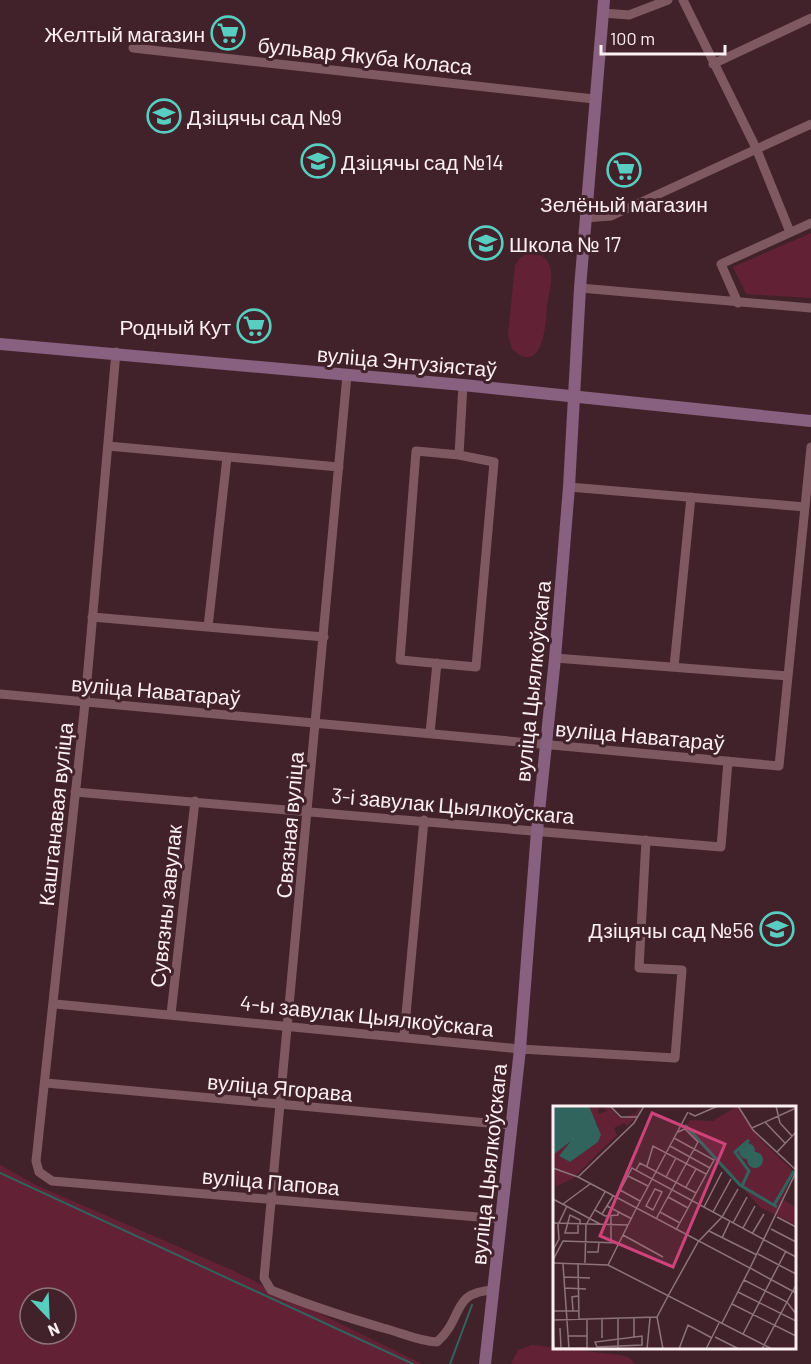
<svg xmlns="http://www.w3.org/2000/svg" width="811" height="1364" viewBox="0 0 811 1364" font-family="Barlow,sans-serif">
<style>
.green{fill:#632135;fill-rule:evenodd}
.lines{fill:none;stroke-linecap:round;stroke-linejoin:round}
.stream{stroke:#30645d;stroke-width:2}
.street{stroke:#7f5962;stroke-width:9}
.secondary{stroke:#87617f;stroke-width:12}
.labels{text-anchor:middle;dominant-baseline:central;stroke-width:6;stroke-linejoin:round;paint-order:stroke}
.poi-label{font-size:21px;fill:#fdeff2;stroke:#42222a;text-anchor:end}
.street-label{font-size:21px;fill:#fdeff2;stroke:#42222a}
.inset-river{fill:none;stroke:#30645d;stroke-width:3}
.inset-road{fill:none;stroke:#8d747a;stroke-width:1.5}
.view{fill:#ce4379;fill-opacity:0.15;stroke:#ce4379;stroke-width:3}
.inset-edge{fill:none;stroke:#fdeff2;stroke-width:3}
</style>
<rect width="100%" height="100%" fill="#42222a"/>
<path class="green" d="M811,233V298L746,294L733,267Z
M529,253C538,253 545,256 549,264C554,275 549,294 547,306C546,323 543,378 512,349L508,335L515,265L521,257Z
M0,1165L38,1186L232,1270L422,1364H0ZM30,1298H66V1334H30Z
M532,1345L620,1355L630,1358L635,1364H511L518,1350Z"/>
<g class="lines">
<path class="stream" d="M0,1173L413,1364
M450,1364L472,1305"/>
<path class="street" d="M683,0L756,148L790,232
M603,13L629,15L668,0
M133,48L594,99
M713,64L811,18
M585,218L611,216L811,124
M580,288L811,308
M738,303L721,264L811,223
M116,352L85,703L36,1161L39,1172L52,1181L502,1219
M347,375L264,1278L271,1290C308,1305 345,1317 383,1328C403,1333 417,1341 437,1342C465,1317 450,1292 494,1290
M108,446L339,467
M416,451L459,455L494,462L476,667L400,660Z
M459,455L463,385
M569,487L805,507
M92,617L324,637
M208,627L227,457
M555,658L788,676
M674,667L691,497
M0,694L779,766L811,447
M430,733L437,663
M75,792L721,847L728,761
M55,1004L520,1049L675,1058L682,970L639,968L646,840
M171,1014L195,801
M404,1036L424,820
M46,1083L511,1125"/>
<path class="secondary" d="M0,344L463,385L811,421
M485,1364L520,1049L537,831L555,658L569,487L580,288L604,0"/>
</g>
<defs>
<g id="supermarket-ring" transform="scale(1.725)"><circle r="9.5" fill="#42222a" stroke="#58cec0" stroke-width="1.5"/><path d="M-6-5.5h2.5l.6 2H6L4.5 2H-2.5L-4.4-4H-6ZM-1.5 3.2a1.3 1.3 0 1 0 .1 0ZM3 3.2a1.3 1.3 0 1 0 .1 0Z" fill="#58cec0"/></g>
<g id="school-ring" transform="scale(1.725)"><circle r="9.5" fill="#42222a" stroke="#58cec0" stroke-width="1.5"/><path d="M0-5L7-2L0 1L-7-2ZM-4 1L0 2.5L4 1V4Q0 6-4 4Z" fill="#58cec0"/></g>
</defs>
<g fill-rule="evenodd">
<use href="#supermarket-ring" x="228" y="33"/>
<use href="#school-ring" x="164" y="116"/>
<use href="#school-ring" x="318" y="161"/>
<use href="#supermarket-ring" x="624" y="170"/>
<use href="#school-ring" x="486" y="243"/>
<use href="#supermarket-ring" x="254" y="326"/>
<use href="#school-ring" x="777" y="929"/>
</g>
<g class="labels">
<g class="poi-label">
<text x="205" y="33">Желтый магазин</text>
<text x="187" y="116" text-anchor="start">Дзіцячы сад №9</text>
<text x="341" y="161" text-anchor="start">Дзіцячы сад №14</text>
<text x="624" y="203" text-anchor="middle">Зелёный магазин</text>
<text x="509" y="243" text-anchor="start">Школа № 17</text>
<text x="231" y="326">Родный Кут</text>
<text x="754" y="929">Дзіцячы сад №56</text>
</g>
<g class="street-label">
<text transform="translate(365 55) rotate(6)">бульвар Якуба Коласа</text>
<text transform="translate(407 361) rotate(5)">вуліца Энтузіястаў</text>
<text transform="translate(532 681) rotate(-84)">вуліца Цыялкоўскага</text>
<text transform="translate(156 690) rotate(5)">вуліца Наватараў</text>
<text transform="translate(640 735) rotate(5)">вуліца Наватараў</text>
<text transform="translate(453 805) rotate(5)">3-і завулак Цыялкоўскага</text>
<text transform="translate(55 814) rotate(-84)">Каштанавая вуліца</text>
<text transform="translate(289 825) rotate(-85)">Связная вуліца</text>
<text transform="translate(165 906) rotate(-84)">Сувязны завулак</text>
<text transform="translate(367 1015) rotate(6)">4-ы завулак Цыялкоўскага</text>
<text transform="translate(280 1087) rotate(5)">вуліца Ягорава</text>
<text transform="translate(488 1164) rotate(-84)">вуліца Цыялкоўскага</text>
<text transform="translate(271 1181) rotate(5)">вуліца Папова</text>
</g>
</g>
<g transform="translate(553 1106)">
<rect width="243" height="243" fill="#42222a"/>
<path d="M36,0H45V8L54,5L50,0H55L67,12L82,8L88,0L83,11L74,20L71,17L61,22L64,29L19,73L3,80L0,49L18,34L20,36L6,50L17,56L45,36V19L37,9ZM184,0L206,32L240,65L229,93L243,101V119L207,101L133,21L137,14L160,15Z" fill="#632135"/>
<path d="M0,0H36L48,29L45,36L17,56L6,50L18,35L0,49ZM186 45a8 8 0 1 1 16 0a8 8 0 1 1-16 0ZM194 54a8 8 0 1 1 16 0a8 8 0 1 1-16 0Z" fill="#30645d"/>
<path class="inset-river" d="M130,22L133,20L187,79L224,101M189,80L196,65L182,46L196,34M221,99L241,65"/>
<path class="inset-road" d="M57,0L68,11H85M91,0L81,17L25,71L197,162L169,217M185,0L200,24L243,64M223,0L227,17L239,30M136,7L142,10L165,0M212,16L232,37M199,22L243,2M121,32L161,54L123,124M117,40L157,62M224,46L243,26M94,60L100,40L153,68M0,62L25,71M83,64L87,57L143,87M243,66L197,162L243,187M75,70L95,80M113,71L123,52M133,81L143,63M102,83L109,86L100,104L93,100ZM67,84L87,95M115,91L135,102M63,92L79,62L243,151M0,93L47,118M10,98L37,78M54,100L79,113M151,101L169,66M83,103L135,6M42,104L52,110L65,109V105M107,106L127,117M160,106L178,73M49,108L60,90M58,110V135M224,111L243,121M103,113L145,36L132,23L125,26M0,117L75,119M180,117L194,91M25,119V127H12L17,109L27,114V119M190,122L202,100M218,123L243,136M156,125L204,149M199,128L211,108M70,129L110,151M169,132L177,115M0,144L6,133L5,119L14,100M34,146H45L46,136M205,148L243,168M0,154L10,135L66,137M0,157L55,159L219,243M25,157L26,213M32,157L33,119L52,86M10,158L16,243M55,159L83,103M11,171L37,172M191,174L234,196L243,208M12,182L33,183M185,186L243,215M115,190L145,136L169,111L185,83M179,198L243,230M0,205H25M20,205L19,191L25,190M104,211L110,243M65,212V243M81,212V231M34,213V242M49,213V232M0,214L104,211L115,190M0,222L1,242M7,222L8,242M190,228L233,145M15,230H34M89,230V239L44,241L42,236ZM162,231L186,243M0,242H34M94,243L97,212M126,243L135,219L159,232M153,243L166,217M209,243L243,179"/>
<path class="view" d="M99,7L172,38L120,161L47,130Z"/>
<rect width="243" height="243" class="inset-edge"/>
</g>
<g transform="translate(48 1316) rotate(157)"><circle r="28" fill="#42222a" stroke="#8d747a" stroke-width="1.5"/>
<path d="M0-4.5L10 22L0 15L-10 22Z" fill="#58cec0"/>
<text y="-9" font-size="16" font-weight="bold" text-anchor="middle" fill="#fdeff2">N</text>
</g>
<path d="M601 45v9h124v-9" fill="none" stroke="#fdeff2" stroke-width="3"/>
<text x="610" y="45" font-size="18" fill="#fdeff2" stroke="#42222a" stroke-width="4.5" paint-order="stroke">100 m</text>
</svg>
